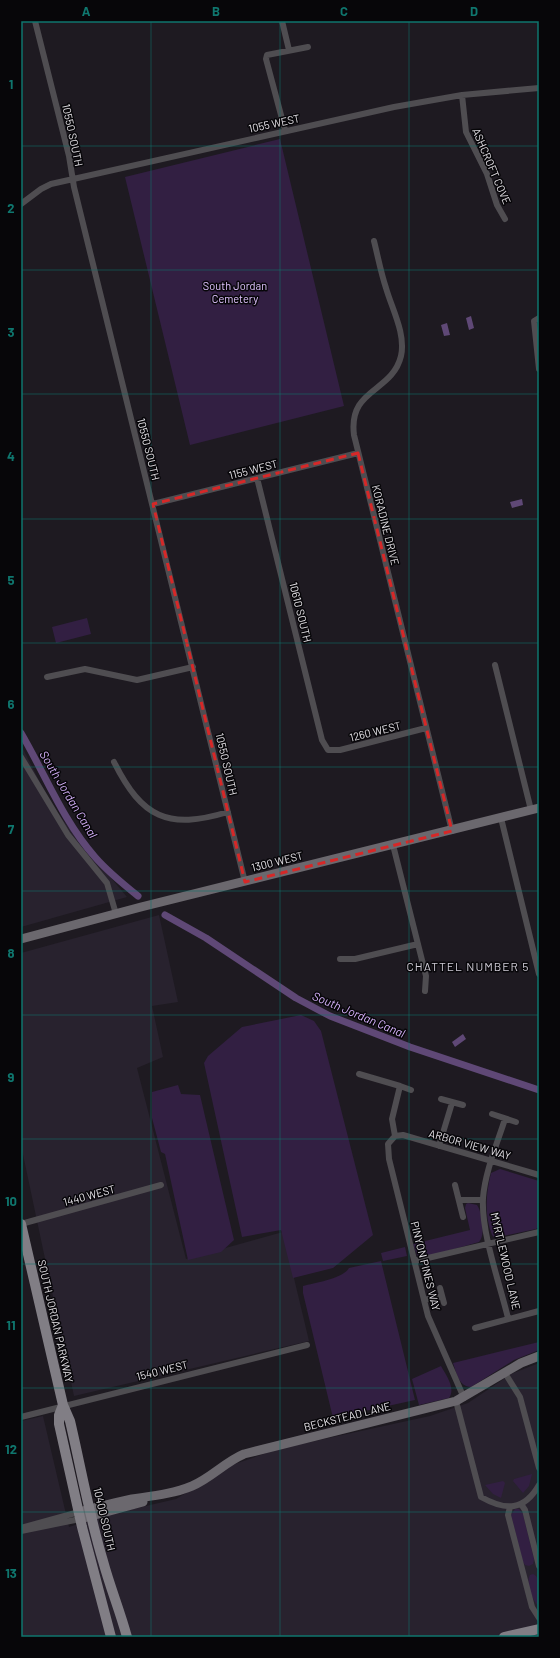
<svg xmlns="http://www.w3.org/2000/svg" width="560" height="1658" viewBox="0 0 560 1658" font-family="Barlow,sans-serif">
<style>
.built{fill:#28222e}
.green{fill:#321f42}
.water{fill:#5f4876}
.lines{fill:none;stroke-linecap:round;stroke-linejoin:round}
.canal{stroke:#5f4876;stroke-width:7}
.street{stroke:#4f4d51;stroke-width:6}
.secondary{stroke:#6b686e;stroke-width:9}
.primary{stroke:#817e85;stroke-width:10}
.marked{fill:none;stroke:#d62828;stroke-width:3;stroke-dasharray:8 5;stroke-linejoin:round}
.grid{fill:none;stroke:#0f766e;stroke-width:1;stroke-opacity:0.55}
.labels{text-anchor:middle;dominant-baseline:central;stroke-width:3;stroke-linejoin:round;paint-order:stroke}
.street-label{font-size:11px;fill:#e5e2e7;stroke:#070609}
.park-label{font-size:11px;fill:#e0c3fe;stroke:#070609}
.water-label{font-size:12px;font-style:italic;fill:#d4b0f9;stroke:#070609}
.neighbourhood-label{font-size:12px;letter-spacing:1px;fill:#cfcbd5;stroke:#070609}
.neatline{fill:none;stroke:#0f766e;stroke-width:1.5}
.grid-label{font-size:13px;text-anchor:middle;font-weight:bold;fill:#0f766e}
</style>
<rect width="100%" height="100%" fill="#1e1a21"/>
<path class="built" d="M21,745L53,808L127,897L21,927Z
M159,915L178,1002L152,1006L163,1057L137,1068L186,1259L283,1232L309,1341L74,1396L21,1145V953Z
M539,1363V1637H21V1421L43,1416L69,1527L103,1516L176,1499L232,1465L278,1449L430,1416L468,1403L511,1374Z"/>
<path class="green" d="M280,139L344,406L190,445L125,177Z
M87,618L91,634L56,643L52,627Z
M301,1015L314,1021L321,1031L373,1235L333,1268L293,1278L281,1230L242,1237L204,1063L208,1056L242,1027Z
M178,1085L181,1094L200,1095L234,1240L221,1252L188,1260L165,1154L161,1152L152,1118V1092Z
M500,1169L539,1181V1227L536,1229L499,1237L495,1238L492,1235C484,1215 486,1193 491,1173Z
M468,1203L477,1205C482,1212 486,1235 479,1242L426,1257L417,1255L413,1244L470,1230L465,1208L466,1204Z
M405,1247L407,1256L383,1261L381,1253Z
M381,1261L415,1400L333,1418L303,1293V1286C315,1283 344,1278 349,1268Z
M539,1342V1350L514,1360L471,1387C459,1387 456,1372 453,1363Z
M441,1366C446,1375 456,1388 449,1398L419,1405L412,1379Z
M532,1474L529,1486L523,1493L513,1481L514,1479Z
M503,1481L505,1483L501,1498L493,1494L485,1485Z
M515,1509H519L523,1514L534,1559L533,1564L529,1566L525,1565L523,1562L511,1515Z
M533,1574C543,1578 539,1598 539,1607C533,1601 525,1583 530,1575Z"/>
<path class="water" d="M471,316L474,328L469,330L466,318Z
M447,323L450,335L444,336L441,325Z
M522,499L523,505L512,508L510,502Z
M463,1034L466,1039L455,1047L452,1042Z"/>
<g class="lines">
<path class="canal" d="M21,733C45,774 63,821 95,857C108,872 123,884 138,896
M165,915L206,938L296,998L330,1016L410,1047L539,1090"/>
<path class="street" d="M35,21L69,156L74,187L245,882
M282,21L289,50
M462,95L466,132L487,174L497,205L505,219
M285,130L266,59L267,55L308,47
M21,204L41,189L51,184L394,107L462,95L539,88
M374,241C378,257 381,273 386,288C392,309 406,334 401,356C392,393 348,388 354,435L452,831
M539,318L534,321L539,369
M257,478L322,740L328,750H340L426,728
M153,504L358,453
M495,665L531,810
M47,677L85,669L137,680L193,667
M21,757L68,835L107,883L116,914
M114,762C142,818 168,830 228,812
M501,818L539,974
M393,845L426,976L425,991
M340,959H355L418,944
M359,1074L400,1086L392,1119L395,1136
M400,1086L411,1090
M441,1099L463,1105
M492,1114L516,1122
M505,1119C497,1144 485,1172 483,1198C481,1233 500,1284 508,1318
M395,1136L388,1144L389,1159L428,1316L464,1398
M395,1136L403,1135L539,1175
M439,1146L452,1103
M455,1185L463,1217
M460,1200H483
M21,1224L161,1185
M415,1261L539,1232
M440,1288L444,1303
M424,1300L442,1296
M475,1328L539,1311
M505,1373L520,1397L539,1468
M456,1401L481,1497C506,1511 524,1511 539,1485
M21,1417L307,1345
M521,1504L525,1510L539,1566
M510,1507L508,1515L532,1607L539,1618
M21,1528L79,1512
M21,1531L80,1519"/>
<path class="secondary" d="M21,939L141,907L539,808
M79,1512C97,1507 114,1503 132,1499C152,1496 173,1494 192,1486C211,1478 225,1462 244,1454L456,1401L521,1363L539,1356
M84,1518L143,1502"/>
<path class="primary" d="M21,1224L63,1405L70,1421C81,1468 89,1515 103,1561C110,1587 120,1611 127,1637
M63,1405L59,1415V1424L82,1527L111,1637
M504,1637L539,1629"/>
</g>
<path class="marked" d="M358,453L452,831L245,882L153,504Z"/>
<path class="grid" d="M151,21V1637M280,21V1637M409,21V1637M21,146H539M21,270H539M21,394H539M21,519H539M21,643H539M21,767H539M21,891H539M21,1015H539M21,1139H539M21,1264H539M21,1388H539M21,1512H539"/>
<g class="labels">
<g class="street-label">
<text transform="translate(274 123) rotate(-12)">1055 WEST</text>
<text transform="translate(73 135) rotate(78)">10550 SOUTH</text>
<text transform="translate(492 166) rotate(67)">ASHCROFT COVE</text>
<text transform="translate(149 449) rotate(76)">10550 SOUTH</text>
<text transform="translate(253 469) rotate(-14)">1155 WEST</text>
<text transform="translate(386 525) rotate(76)">KORADINE DRIVE</text>
<text transform="translate(301 612) rotate(76)">10610 SOUTH</text>
<text transform="translate(375 731) rotate(-14)">1260 WEST</text>
<text transform="translate(227 764) rotate(77)">10550 SOUTH</text>
<text transform="translate(277 861) rotate(-14)">1300 WEST</text>
<text transform="translate(470 1144) rotate(16)">ARBOR VIEW WAY</text>
<text transform="translate(89 1195) rotate(-15)">1440 WEST</text>
<text transform="translate(506 1261) rotate(77)">MYRTLEWOOD LANE</text>
<text transform="translate(426 1266) rotate(76)">PINYON PINES WAY</text>
<text transform="translate(56 1321) rotate(77)">SOUTH JORDAN PARKWAY</text>
<text transform="translate(162 1370) rotate(-14)">1540 WEST</text>
<text transform="translate(347 1416) rotate(-14)">BECKSTEAD LANE</text>
<text transform="translate(105 1519) rotate(77)">10400 SOUTH</text>
</g>
<g class="park-label">
<text x="235" y="285">South Jordan<tspan x="235" dy="13">Cemetery</tspan></text>
</g>
<g class="water-label">
<text transform="translate(69 794) rotate(59)">South Jordan Canal</text>
<text transform="translate(359 1014) rotate(23)">South Jordan Canal</text>
</g>
<g class="neighbourhood-label">
<text x="468" y="966">CHATTEL NUMBER 5</text>
</g>
</g>
<rect width="560" height="1658" fill="none" stroke="#070609" stroke-width="44"/>
<rect x="22" y="22" width="516" height="1614" class="neatline"/>
<g class="grid-label">
<text x="86" y="16">A</text>
<text x="216" y="16">B</text>
<text x="344" y="16">C</text>
<text x="474" y="16">D</text>
<text x="11" y="89">1</text>
<text x="11" y="213">2</text>
<text x="11" y="337">3</text>
<text x="11" y="461">4</text>
<text x="11" y="585">5</text>
<text x="11" y="709">6</text>
<text x="11" y="834">7</text>
<text x="11" y="958">8</text>
<text x="11" y="1082">9</text>
<text x="11" y="1206">10</text>
<text x="11" y="1330">11</text>
<text x="11" y="1454">12</text>
<text x="11" y="1578">13</text>
</g>
</svg>
